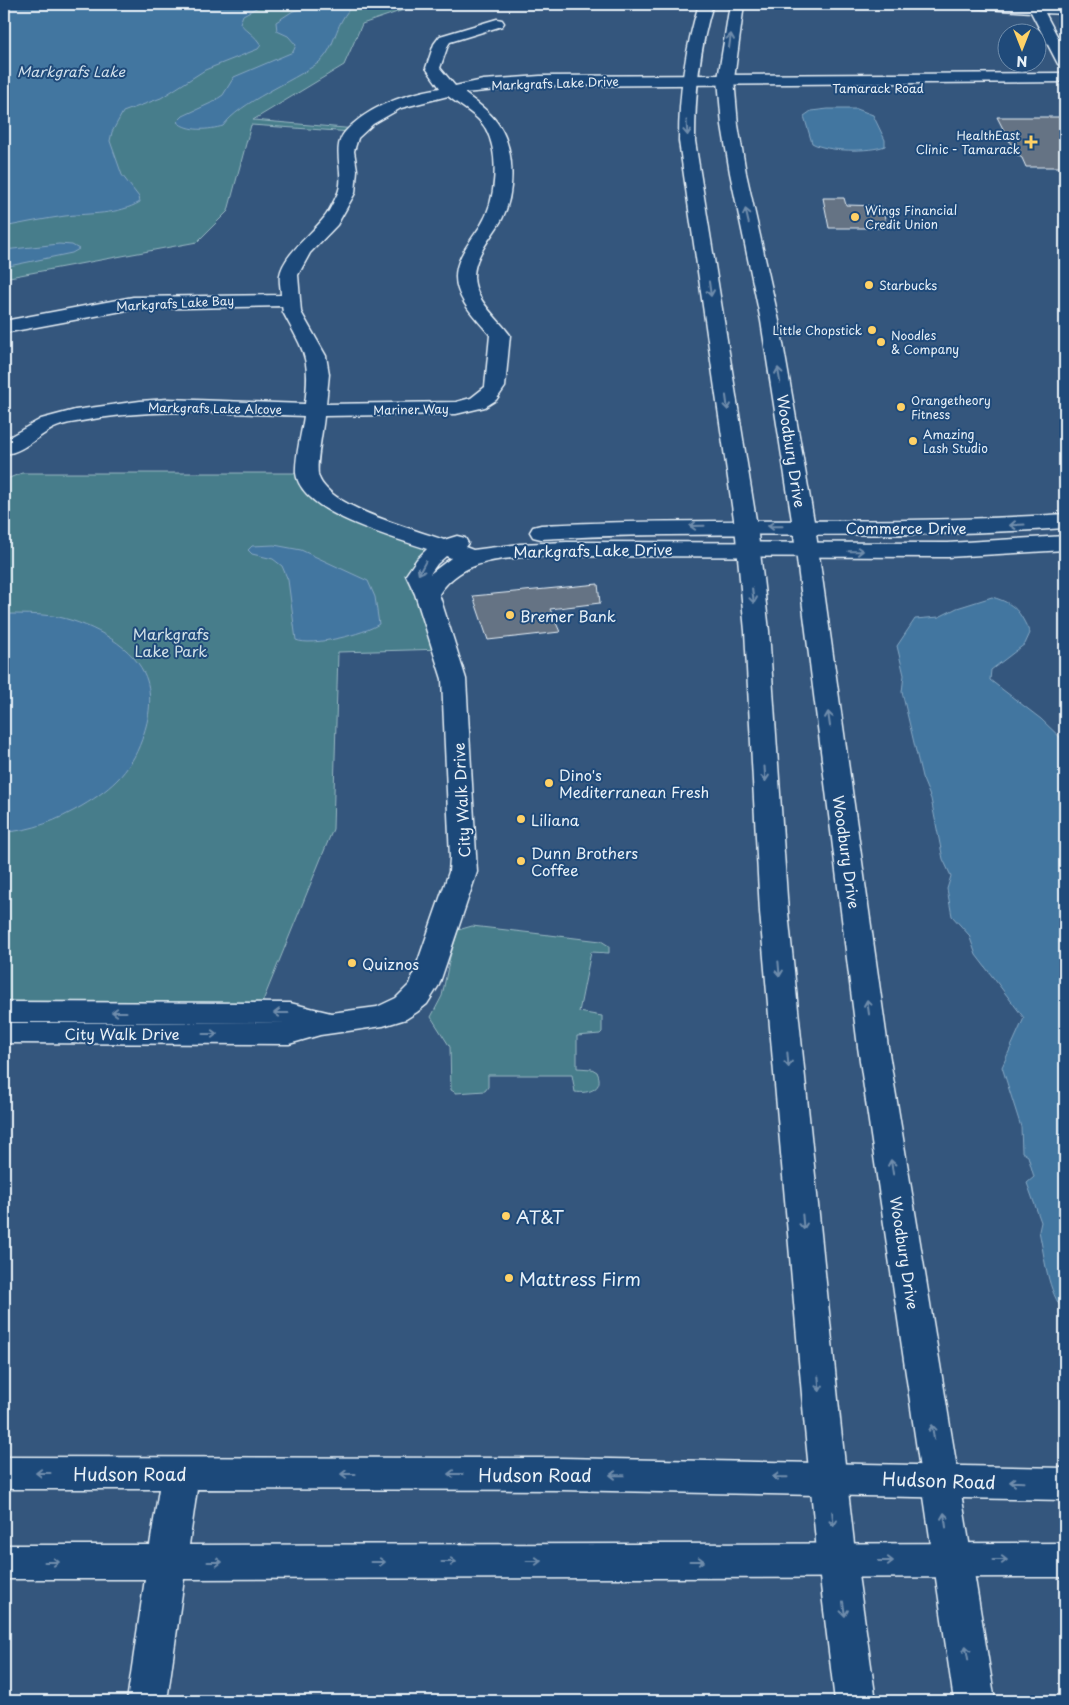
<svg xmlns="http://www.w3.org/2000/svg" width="1069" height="1705" viewBox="0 0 1069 1705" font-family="'Playpen Sans',sans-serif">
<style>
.green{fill:#477d8b;stroke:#98b7c2}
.water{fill:#4376a0;stroke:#85a7c3}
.building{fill:#657384;stroke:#e8f1f8}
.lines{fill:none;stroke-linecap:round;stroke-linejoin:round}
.minor-casing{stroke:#e8f1f8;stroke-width:3}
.major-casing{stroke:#e8f1f8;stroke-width:3}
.minor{fill:#1f4a7a;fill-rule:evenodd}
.major{fill:#1f4a7a;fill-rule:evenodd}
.oneway{stroke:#6f8dac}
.poi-dot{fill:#ffd166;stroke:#1f4a7a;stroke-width:2}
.labels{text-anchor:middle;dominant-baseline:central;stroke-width:4;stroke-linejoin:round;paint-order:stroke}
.far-street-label{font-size:12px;fill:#e8f1f8;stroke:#1f4a7a}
.far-poi-label{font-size:12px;fill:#e8f1f8;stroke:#1f4a7a;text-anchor:start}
.far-water-label{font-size:14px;font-style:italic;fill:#cfdfeb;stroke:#1f4a7a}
.street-label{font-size:15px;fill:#e8f1f8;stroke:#1f4a7a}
.poi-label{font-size:15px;fill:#e8f1f8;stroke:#1f4a7a;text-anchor:start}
.park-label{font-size:15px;fill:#d0e0e8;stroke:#1f4a7a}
.near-poi-label{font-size:18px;fill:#e8f1f8;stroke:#1f4a7a;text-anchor:start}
.near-street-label{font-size:18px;fill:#e8f1f8;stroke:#1f4a7a}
</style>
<rect width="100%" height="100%" fill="#34567d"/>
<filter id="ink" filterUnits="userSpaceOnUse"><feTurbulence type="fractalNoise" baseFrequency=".02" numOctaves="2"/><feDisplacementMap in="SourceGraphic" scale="10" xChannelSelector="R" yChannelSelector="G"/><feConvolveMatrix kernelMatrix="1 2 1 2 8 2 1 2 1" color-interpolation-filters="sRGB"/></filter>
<g filter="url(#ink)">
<path class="green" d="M4,4H421L362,24L344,65L253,120L356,129L352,132L251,125L228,211L197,242L4,278Z
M22,473H307L315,490L442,548L424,562L445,649L338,652L333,829L258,1013L4,1012V480Z
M472,926L601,941L609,946V953L591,952L579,1012L602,1016V1032L600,1034L577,1036V1068L592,1069L597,1072C605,1089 589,1094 575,1092L572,1075H488V1087L485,1091L456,1093L451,1090L450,1047L431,1017L442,996L450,957L458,930Z"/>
<path class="water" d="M4,4H271L260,6L243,15L240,23C246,31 256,36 261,45L258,49L205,70L161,98L123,112L112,132L110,141L122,175L139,197L140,202C118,215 90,213 65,216C44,219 24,223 4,227Z
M320,4H353C350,9 345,14 342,20C334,34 332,53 318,63C292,82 240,102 223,126C209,130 188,132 177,122L183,116L211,103L223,95L234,77L293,52L296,45L288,36L277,31L276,22L293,11Z
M828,109H857L873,115L885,140V146C870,152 827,152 812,143L804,116L811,111Z
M59,244L72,245L79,249L72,253L4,267V250Z
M274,545L301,550L368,581L375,597L379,624C365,634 311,647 296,640L288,580L282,566L273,559L252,554L248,550L252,546Z
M992,597C1016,604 1019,611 1030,633L1025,644L991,670L990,680L1041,719L1065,742V1313C1047,1291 1045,1258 1039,1231L1041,1222L1027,1183L1034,1177L1028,1156L1022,1152L1021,1127L1002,1067L1024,1018L976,955L969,935L952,916L947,889L951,876L943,859L931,799L922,777L902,692L904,675L897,646L915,619L939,617L957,608Z
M4,614C20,614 37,614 53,616C85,621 130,643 144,673C153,691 150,715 144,733C133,769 114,787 82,806C58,820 32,831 4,832V710L8,699L4,689Z"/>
<path class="building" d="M997,117H1065V167H1026L1022,158L1016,154Z
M823,198H844L846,205L881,206L888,228H829Z
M598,584L600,603L550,609L560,632L488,640L473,596Z"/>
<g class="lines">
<g class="minor-casing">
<path id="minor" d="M966,4L1065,6V14L1045,13L1065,51V68L1058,64L1031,12L973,8Z
M497,19L502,20L504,23L502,26L450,42L448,45L440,68L455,86L483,80L540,76L1065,73V82L540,86L464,93C477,103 492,113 500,127C515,151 515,194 502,219C492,237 474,255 474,277C475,301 497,317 510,335L505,387L496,400L485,407L456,414L324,416C323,430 316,461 318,474C324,507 415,529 444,540L457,536L465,538L468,543L465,547L473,550L520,544L567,542L948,543L1065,536V550L948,557L567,556C522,558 466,552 439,594L466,679L477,872L439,985L427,1004L417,1012L406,1019L383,1026L320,1035L289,1044L4,1043V1023H289L4,1022V1002L290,1003L331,1013L377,1007L396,998L410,984L449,872L450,858L442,679L415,594L406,575L417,559L427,549C394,537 301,514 296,473C295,457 302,432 304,416C227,413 152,407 76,422C69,423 60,425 54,428C38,436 22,453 4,454V440L41,419L75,410L140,401L168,399L305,404C311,357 304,352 283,312L282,306L133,309L4,333V321L133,297L281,295C281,289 279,281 280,275C284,254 311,235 324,218C329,212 333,203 337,195C347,176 330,149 345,132C368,106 406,94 440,88L426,68L434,44L440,36ZM448,96C460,106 478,115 486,129C500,155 496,201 481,225C471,241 456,257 456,277C456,300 477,319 490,335L485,387L471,398L456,402L326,404L329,374L326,356L301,312L298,275L310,253L337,225L355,193L357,170L354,151L358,138L373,124L401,108ZM446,556L451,558L430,574L437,564Z
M1065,514V528C891,541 716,529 541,539L533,537L530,532L533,527L541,525C716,516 890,526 1065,514Z
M4,1457L562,1458L1065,1468V1500L562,1490L197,1489L189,1545L1065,1543V1577L184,1579L167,1701H127L145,1579H4V1545H150L159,1489H4Z"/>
</g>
<g class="major-casing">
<path id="major" d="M699,4H713C699,49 695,94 695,141L757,526L769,631L788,912L841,1429L856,1561L876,1701H835L818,1561L805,1429L760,912L745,631L735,526L679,141C679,94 685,49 699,4Z
M730,4H744L734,79L738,125L746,173L779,321L815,527L888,1047L995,1701H954L858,1047L793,527L761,321L730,173L722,125L718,79Z"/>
</g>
<use href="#minor" class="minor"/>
<use href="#major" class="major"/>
</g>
<defs><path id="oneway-shaft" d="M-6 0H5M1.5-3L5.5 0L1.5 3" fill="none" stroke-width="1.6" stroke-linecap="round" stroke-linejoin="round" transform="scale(1.25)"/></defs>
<g class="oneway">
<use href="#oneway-shaft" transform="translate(730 41) rotate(-82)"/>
<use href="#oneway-shaft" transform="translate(687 128) rotate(86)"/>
<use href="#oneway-shaft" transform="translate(747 216) rotate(-103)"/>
<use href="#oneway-shaft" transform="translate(710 289) rotate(82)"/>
<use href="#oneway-shaft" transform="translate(779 375) rotate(-99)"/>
<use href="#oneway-shaft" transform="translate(727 403) rotate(82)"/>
<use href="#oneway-shaft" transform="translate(1017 525) rotate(177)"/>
<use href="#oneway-shaft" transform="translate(697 526) rotate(179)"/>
<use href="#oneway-shaft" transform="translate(775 526) rotate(-179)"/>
<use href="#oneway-shaft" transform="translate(856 551) rotate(-1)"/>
<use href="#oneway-shaft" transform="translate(422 568) rotate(118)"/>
<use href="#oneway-shaft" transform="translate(753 596) rotate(83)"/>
<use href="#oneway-shaft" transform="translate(829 719) rotate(-98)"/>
<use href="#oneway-shaft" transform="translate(765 774) rotate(86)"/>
<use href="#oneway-shaft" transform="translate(779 969) rotate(85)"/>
<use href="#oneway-shaft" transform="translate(868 1007) rotate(-98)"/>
<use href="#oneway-shaft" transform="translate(119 1012) rotate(-180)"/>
<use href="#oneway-shaft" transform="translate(281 1013) rotate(180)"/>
<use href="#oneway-shaft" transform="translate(210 1034)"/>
<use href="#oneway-shaft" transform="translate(788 1060) rotate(85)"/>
<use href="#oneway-shaft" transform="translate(892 1167) rotate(-99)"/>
<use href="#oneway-shaft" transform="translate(803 1222) rotate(85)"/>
<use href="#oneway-shaft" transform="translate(819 1384) rotate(85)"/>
<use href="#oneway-shaft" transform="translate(933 1432) rotate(-98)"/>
<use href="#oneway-shaft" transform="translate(43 1473) rotate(-180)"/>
<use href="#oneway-shaft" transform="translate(348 1474) rotate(180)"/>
<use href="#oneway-shaft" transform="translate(455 1474) rotate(180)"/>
<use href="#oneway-shaft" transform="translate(617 1475) rotate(-179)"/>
<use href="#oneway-shaft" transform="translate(780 1477) rotate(-179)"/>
<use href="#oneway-shaft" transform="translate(1017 1482) rotate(-178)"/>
<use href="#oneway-shaft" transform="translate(833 1519) rotate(84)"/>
<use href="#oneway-shaft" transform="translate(945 1520) rotate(-98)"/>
<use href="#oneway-shaft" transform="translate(1000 1560)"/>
<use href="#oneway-shaft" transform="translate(534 1561)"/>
<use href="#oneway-shaft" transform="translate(697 1561)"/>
<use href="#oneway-shaft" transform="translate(886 1561)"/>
<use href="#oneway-shaft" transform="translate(52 1562)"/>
<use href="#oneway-shaft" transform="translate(215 1562)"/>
<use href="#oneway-shaft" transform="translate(378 1562)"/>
<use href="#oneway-shaft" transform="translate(449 1562)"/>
<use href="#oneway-shaft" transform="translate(844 1609) rotate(82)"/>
<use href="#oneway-shaft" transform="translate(967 1653) rotate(-100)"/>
</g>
</g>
<g class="poi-dot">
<path d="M1028.5 134.5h5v5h5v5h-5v5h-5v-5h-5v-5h5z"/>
<circle cx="855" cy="217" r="5"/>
<circle cx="869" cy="285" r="5"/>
<circle cx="872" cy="330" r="5"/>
<circle cx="881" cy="342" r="5"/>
<circle cx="901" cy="407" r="5"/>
<circle cx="913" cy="441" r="5"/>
<circle cx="510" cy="615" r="5"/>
<circle cx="549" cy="783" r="5"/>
<circle cx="521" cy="819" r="5"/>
<circle cx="521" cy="861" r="5"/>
<circle cx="352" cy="963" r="5"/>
<circle cx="506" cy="1216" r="5"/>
<circle cx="509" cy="1278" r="5"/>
</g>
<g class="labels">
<g class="far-street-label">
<text transform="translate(555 83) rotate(-2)">Markgrafs Lake Drive</text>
<text x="878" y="88">Tamarack Road</text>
<text transform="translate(175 303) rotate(-3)">Markgrafs Lake Bay</text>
<text transform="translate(215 408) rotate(1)">Markgrafs Lake Alcove</text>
<text transform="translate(411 409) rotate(-1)">Mariner Way</text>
</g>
<g class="far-poi-label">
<text x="1020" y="135" text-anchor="end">HealthEast<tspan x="1020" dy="14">Clinic - Tamarack</tspan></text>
<text x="865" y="210">Wings Financial<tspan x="865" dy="14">Credit Union</tspan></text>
<text x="879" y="285">Starbucks</text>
<text x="862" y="330" text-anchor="end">Little Chopstick</text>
<text x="891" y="335">Noodles<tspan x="891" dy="14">&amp; Company</tspan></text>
<text x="911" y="400">Orangetheory<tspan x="911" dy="14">Fitness</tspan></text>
<text x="923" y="434">Amazing<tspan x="923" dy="14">Lash Studio</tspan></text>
</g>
<g class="far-water-label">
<text x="71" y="71">Markgrafs Lake</text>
</g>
<g class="street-label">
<text transform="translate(792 451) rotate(81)">Woodbury Drive</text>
<text x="906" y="527">Commerce Drive</text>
<text transform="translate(593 550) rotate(-1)">Markgrafs Lake Drive</text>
<text transform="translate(461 800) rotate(-93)">City Walk Drive</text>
<text transform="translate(847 852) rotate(82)">Woodbury Drive</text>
<text x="122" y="1033">City Walk Drive</text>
<text transform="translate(905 1253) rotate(81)">Woodbury Drive</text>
</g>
<g class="poi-label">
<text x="520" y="615">Bremer Bank</text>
<text x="559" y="774">Dino's<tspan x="559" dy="17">Mediterranean Fresh</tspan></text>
<text x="531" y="819">Liliana</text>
<text x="531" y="852">Dunn Brothers<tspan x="531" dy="17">Coffee</tspan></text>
<text x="362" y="963">Quiznos</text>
</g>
<g class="park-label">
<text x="171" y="633">Markgrafs<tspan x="171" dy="17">Lake Park</tspan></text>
</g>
<g class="near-poi-label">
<text x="516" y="1216">AT&amp;T</text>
<text x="519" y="1278">Mattress Firm</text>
</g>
<g class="near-street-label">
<text x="130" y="1473">Hudson Road</text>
<text x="535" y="1474">Hudson Road</text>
<text transform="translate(939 1480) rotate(2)">Hudson Road</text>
</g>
</g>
<rect width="1069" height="1705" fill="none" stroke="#1f4a7a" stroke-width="20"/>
<rect x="10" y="10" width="1049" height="1685" fill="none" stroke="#e8f1f8" stroke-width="2" filter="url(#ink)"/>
<g transform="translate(1022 48) rotate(180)"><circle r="24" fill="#1f4a7a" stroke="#6f8dac"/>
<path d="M0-4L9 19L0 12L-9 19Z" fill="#ffd166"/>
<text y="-8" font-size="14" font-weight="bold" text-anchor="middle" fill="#e8f1f8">N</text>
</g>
</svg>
